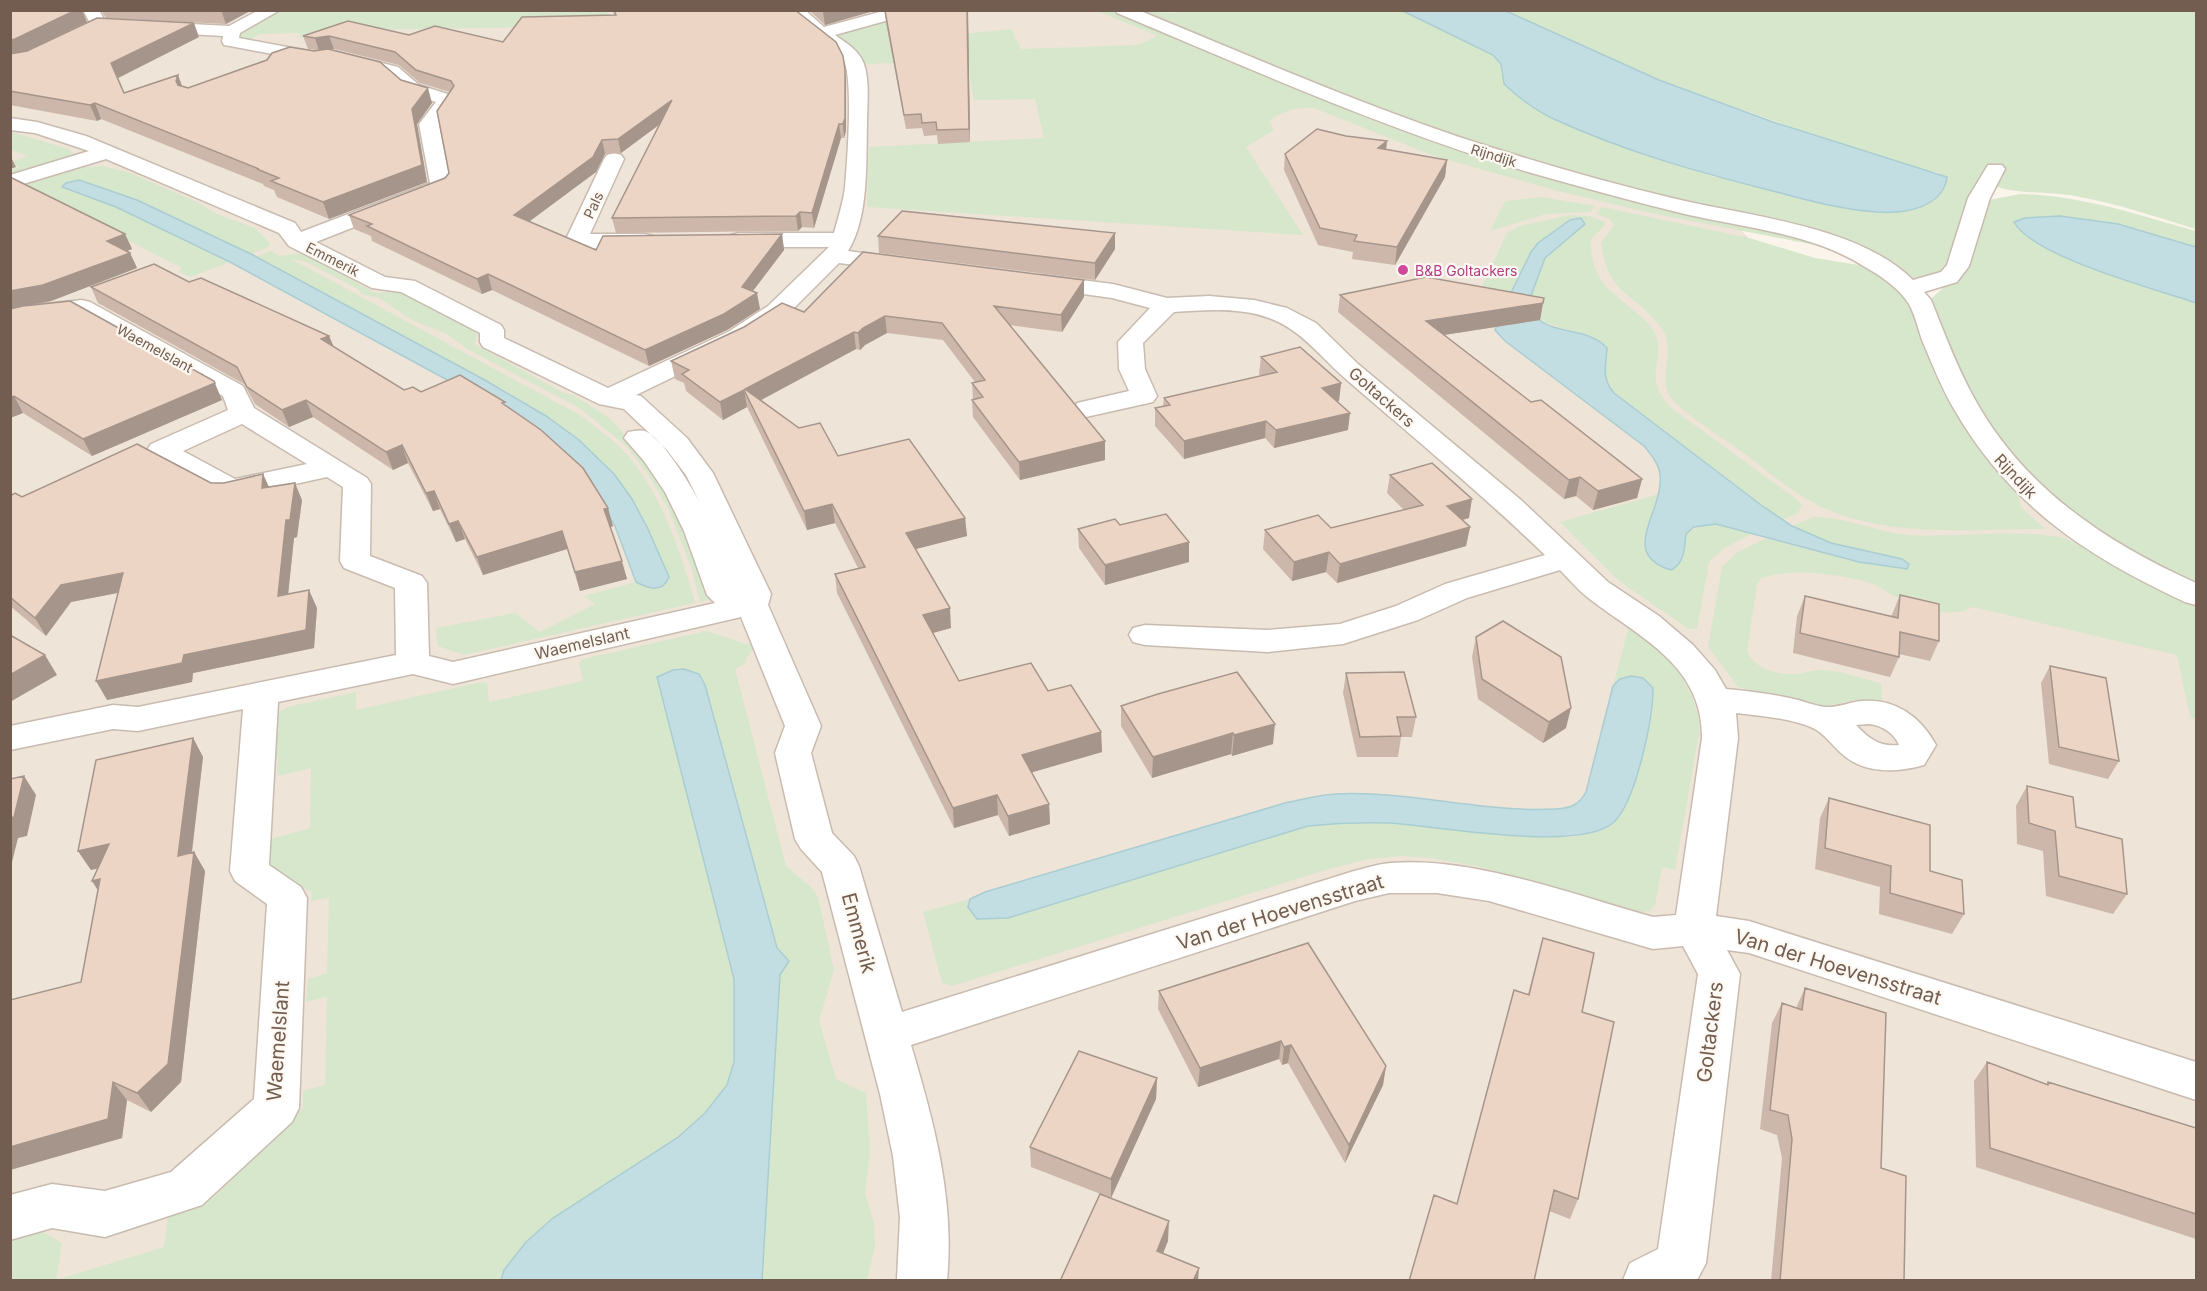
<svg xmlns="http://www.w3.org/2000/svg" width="2207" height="1291" viewBox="0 0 2207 1291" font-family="Inter,sans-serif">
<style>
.residential{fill:#eee4d8}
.green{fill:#d7e7cb}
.water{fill:#c2dee2;stroke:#a9cdd3;stroke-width:1.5}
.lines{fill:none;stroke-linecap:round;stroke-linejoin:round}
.minor-casing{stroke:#c9bbaf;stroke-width:3}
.minor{fill:#fff;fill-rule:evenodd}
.wall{fill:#ccb7aa}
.shaded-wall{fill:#a6958b}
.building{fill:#edd5c6;stroke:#a6958b;stroke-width:1.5}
.hotel-dot{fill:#d1479c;stroke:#fdf9f2;stroke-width:2}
.labels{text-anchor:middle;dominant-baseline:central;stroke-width:4.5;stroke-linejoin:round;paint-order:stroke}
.far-street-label{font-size:14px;fill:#735d51;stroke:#fdf9f2}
.far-hotel-label{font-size:14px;fill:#b23c85;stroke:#fdf9f2;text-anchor:start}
.street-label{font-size:16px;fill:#735d51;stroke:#fdf9f2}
.near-street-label{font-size:20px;fill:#735d51;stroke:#fdf9f2}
</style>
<rect width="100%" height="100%" fill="#faf4eb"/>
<path class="residential" d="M10,11H1101L1737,226L1769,259L2196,570V1280H11Z"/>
<path class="green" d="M1187,10L1403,11L1493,55L1501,64V73L1555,119L1654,158L1715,177L1934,201L1937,197L1939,173L1903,165L1848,147L1659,80L1506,11H2196V229C2156,217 2116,203 2075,196C2050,191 2015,195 1993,185L2003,167L1989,164C1980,184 1969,204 1962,225C1958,236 1958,250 1953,261C1935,294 1908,277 1885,263L1618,187L1405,121L1139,11C1156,11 1171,15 1187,10Z
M279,11H609L605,22L544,27L353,30L313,33L296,38L301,33L260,34L248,41L240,40L236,35Z
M1097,11H1116L1377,118L1815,240L1830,248L1651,213L1558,191L1434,156L1314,108C1295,107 1284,111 1269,121L1274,130L1246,147L1303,235L867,207L869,147L1044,138L1035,99L974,100L966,61L864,64L856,52L835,34L898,15L917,39L1011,29L1021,49L1138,45L1158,36Z
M11,132L69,149L75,157L11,177V170L20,167L11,162L27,156L11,150Z
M101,166L128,172L197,202L217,214L255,228L270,243L267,248L251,254L137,200L83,181H74L100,200L230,262L190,277L179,272L182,268L23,186L77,168Z
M2020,194C2081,195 2138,215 2196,231V247L2118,224L2060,216L2047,249L2078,262L2196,303V586L2147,564L2105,541L2012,461L1964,384L1931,303V299L1946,285L1989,200Z
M1541,197L1595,206L1590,212L1546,214L1490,231L1505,201Z
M1602,207L1749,238L1815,258L1865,266L1899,287L2016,488L2021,507L2045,529C1974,529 1896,538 1828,510C1794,495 1764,468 1734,446C1718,435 1678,410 1669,395C1658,375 1676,349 1662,329C1636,291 1608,298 1601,243L1614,225L1609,219L1597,214Z
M1570,215L1590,216L1605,222L1603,227L1591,239C1591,279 1605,286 1633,310C1640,316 1648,322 1653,330C1670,359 1637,376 1674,410L1796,499L1802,505L1798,513L1782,520L1614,393C1601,378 1606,367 1607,348L1593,337L1546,323L1537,317L1529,301L1545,258L1585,224L1573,219L1502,311L1473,306L1507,233L1520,226Z
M271,251L279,256L302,253L376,293L399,291L478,332L474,344L564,393L573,395L608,417L652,463L716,598L700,602L692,570L669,510L648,474L626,446L578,407L469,350L447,334L412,320L379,298L361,294L358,289L306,262L291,259L580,415C597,428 615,441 629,457C663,498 681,552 695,603L464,655L438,646L436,628L515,613L540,632L595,604L584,596L636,582L649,589L579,440L546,416L483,379L255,257Z
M1659,494L1644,545L1671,570C1685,564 1684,548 1686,535C1706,517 1730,527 1753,533L1723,549L1709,562L1697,629H1689L1619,581L1560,522Z
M1814,517C1844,516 1879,533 1910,535C1959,538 2017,528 2064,538L2196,601V719L2190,717L2177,655L1973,607C1950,619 1918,609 1897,598C1889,594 1881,587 1873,584C1843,574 1792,567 1762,578L1757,584L1747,651C1754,668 1775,675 1794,674C1803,674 1812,670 1821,670C1840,670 1862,679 1881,683L1882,703L1857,700L1814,708L1738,687L1708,647L1722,567L1738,552L1767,538L1859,562L1907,569L1909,564L1831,543L1792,526Z
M1631,624C1665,652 1695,683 1700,728L1675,870L1662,867L1655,905L1650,911L1641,912L1481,867L1430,858L1403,856L1369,859L1329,869L952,986L942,983L923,912L970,899L968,907L1008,918L1308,826L1344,822L1389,823L1541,836L1573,837L1623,810L1642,757L1653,710L1643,678C1631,674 1621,677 1613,686L1627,633Z
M707,631L746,644L751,643L753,650L745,660L746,663L735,669L786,866L811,887L818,897L834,970L819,1021L836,1079L866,1093L870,1152L865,1193L874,1223L875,1246L867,1280H762L780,975L788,961L777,949L657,678L734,979V1062L727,1085L705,1113L677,1138L553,1218L526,1242L504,1270L501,1280H11V1236L37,1228L62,1243L56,1280L164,1247L168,1217L172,1210L213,1198L303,1108V1091L325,1085L327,997L306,1002L308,979L327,973L329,898L311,901L312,892L263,867L268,840L310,828L311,768L277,776L278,758L271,759L274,716L287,707L356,692V710L481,682L487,683L489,702L583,681L579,663L583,659Z"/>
<path class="water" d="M1403,11H1506L1659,80L1773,122L1947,177C1943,208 1904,214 1877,212C1841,210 1804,199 1769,190C1697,172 1624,151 1556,120C1536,111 1520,99 1504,84L1501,64L1493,55Z
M79,180L137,200L251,254L483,379L546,416L579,440L614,474L632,499L648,529L669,577C663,593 649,589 636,582L615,526L598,498L451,382L230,262L116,207L62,187L66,183Z
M2060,216L2118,224L2196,247V303C2156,289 2033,257 2014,222L2025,218Z
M1581,218L1585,224L1545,258L1529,301C1531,306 1534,314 1537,318C1555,335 1588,327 1607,348C1606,366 1601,378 1614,393L1761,505L1792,526L1831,543L1902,559L1909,564L1907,569L1859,562L1716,524L1694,527L1686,534C1684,549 1685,563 1671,570C1617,554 1665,510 1660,474C1659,464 1651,454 1644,446L1505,341L1495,330L1502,311L1531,252L1538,243L1570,220Z
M684,669L699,674L705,685L777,948L789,961L780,975L762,1280H501L504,1270L526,1242L553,1218L677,1138L705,1113L727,1085L734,1062V979L657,677L673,670Z
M1631,676L1643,678L1653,688C1653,719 1636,801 1614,822C1581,853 1437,826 1390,823C1362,822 1336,823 1308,826L1008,918L977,919L968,907L970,899L985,892L1285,803C1301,800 1318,795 1335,794C1409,790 1482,813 1556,809C1571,808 1579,805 1586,792L1613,686L1620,679Z"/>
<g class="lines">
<g class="minor-casing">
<path id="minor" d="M83,10H99L107,25L105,29L33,64L10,68V58L22,56L90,23Z
M259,10H280L240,33L239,38L319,53L333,51L398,67L419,85L454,96L456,100L439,124L451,186L448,190L316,242L385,277L415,281L501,325L504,330V338L608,388L728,332L768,306L829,247H739L731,245L728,240L731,235L739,233H834C838,218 843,203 845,188C847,165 854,75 843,59C834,44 802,30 787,10H805L824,27L887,10H916L914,13L835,35C846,43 859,50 864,64C870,82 867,105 867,124C866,163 869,217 848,251L909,259L912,264L909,269L901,271L839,263L786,316L746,342L636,395L641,396L687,438L713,473L771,594L768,605L821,726L811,753L832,833L854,856L859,866L902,1012L1354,871C1366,868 1378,864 1390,863C1472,856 1574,895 1653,917L1676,915L1702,738C1703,663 1636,636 1586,596C1577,589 1569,579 1560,570L1467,598L1418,620L1343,644L1268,652L1145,645L1133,642L1129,635L1133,628L1145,625L1268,630L1340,624L1396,606L1445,584L1545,555C1482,494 1414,438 1347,380C1321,358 1302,330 1269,318C1240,307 1204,310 1174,312L1143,343L1145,369L1157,396L1153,402L1086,417L1077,415L1073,409L1077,403L1129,391L1119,369L1118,342L1150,308L1112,298L1033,287L1029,282L1033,277L1041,275L1113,284L1167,298L1209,296L1254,300L1287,308L1316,323L1358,364L1521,500L1608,582L1659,616L1693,645L1715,670L1726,689C1749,691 1772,694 1794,699C1804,701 1815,706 1825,707C1837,708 1850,702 1862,701C1895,698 1921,717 1936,745L1924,765C1896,773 1863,774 1841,753C1831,744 1825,734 1813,728C1790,718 1761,716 1736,713L1738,738L1716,916L1749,921L2196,1062V1100L1749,953L1727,950L1740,974L1706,1263L1697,1280H1623L1630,1263L1658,1249L1698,974L1683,946L1653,949L1489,901L1437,893H1389L1355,901L911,1045C934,1122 955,1200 947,1280H897L900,1217L893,1156L880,1094L822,872L801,849L795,839L775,753L785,726L741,617L453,684L413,674L278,702L269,865L301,887L307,898L299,1108L292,1122L202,1205L105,1237L52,1228L10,1240V1195L52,1184L105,1191L171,1172L254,1099L267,904L235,881L230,871L243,709L138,731L113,729L10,750V726L113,705L138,707L396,655L395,588L344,568L340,561L343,487L327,477L231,498L221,495L151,456L147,450L151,444L228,410L223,396L78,315L31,320L10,326V311L27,306L82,300L90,302L243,386L254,408L367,478L371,484L370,556L422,576L427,583L429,656L453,662L715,603L707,595L684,531L665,492L644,461L624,438L628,432C635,431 641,429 647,432C663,440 690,484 699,501L686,475L667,450L624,409L599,404L483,347L480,342V333L401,292L372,288L289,246L279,233L106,159L10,188V175L89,151L35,133L10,130V118L37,122L86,136L295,223L301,232L430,183L419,124L436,102L407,93L386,75L333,61L319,63L230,46L224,45L222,41L223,36L152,32L144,27L152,22L229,26ZM242,424L307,464L235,479L183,451ZM1869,724C1882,725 1895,734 1899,745C1880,747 1869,739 1856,725Z
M1115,10H1138C1253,57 1366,107 1484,145C1546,165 1609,183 1672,198C1745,216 1858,225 1913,280L1941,272L1947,265L1968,198L1988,165H2002L2005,169L1990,198L1969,266L1957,282L1924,292L1931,300C1944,332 1956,365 1973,396C2022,487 2105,542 2196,583V605L2185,602C2086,556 2010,506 1954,409C1941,387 1932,363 1922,340C1918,328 1915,315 1909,304C1899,288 1881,276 1865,267C1814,234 1747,228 1689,215C1635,202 1581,187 1528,172C1387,130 1253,70 1117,13Z
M614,153L621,155L624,159L590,234H645L653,236L656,241L653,246C634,250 578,254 567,237L604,159L607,155Z"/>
</g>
<use href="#minor" class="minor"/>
</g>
<path class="wall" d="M10,10L87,22L26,51L199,37L118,78L124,93L182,86L188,88L316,50L308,49L303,36L409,35L503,42L614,15L613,10H795L846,83V131L844,138H841L814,228L802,227L798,231L616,233L612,218L660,124L621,153L605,154L596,172L529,221L596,250L782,234L784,250L753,291L760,309L727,330L649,366L492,290L482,294L372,241L371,236L354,229L349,215L445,178L449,173L450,92L420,83L399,65L334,49H330L401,80L432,103L417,124L427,182L329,219L277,197L274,190L264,186L263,184L101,119L97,121L10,105Z
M101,10H252L226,24L106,18Z
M809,10H877L825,25Z
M968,10L970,142L938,144L937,135L924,136L922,128L906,129L886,23L885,11Z
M1346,136L1387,141L1386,149L1447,160L1445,177L1395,265L1352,259L1353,252L1318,245L1284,170L1285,154Z
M1115,233V249L1095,280L879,253L878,236Z
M125,234L132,249L127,251L130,253L137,268L51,301L26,306L222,400L92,456L23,413L10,418V309Z
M189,282L329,336L334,348L404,390L421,392L506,406L613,526L610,527L627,579L580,591L567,549L483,575L465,539L456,542L440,509L433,511L408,463L393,470L313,417L289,427L255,404L244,384L98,303L91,287Z
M1340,295L1543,303L1540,320L1444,335L1531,402L1642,479L1637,498L1593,510L1576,496L1564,499L1338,312Z
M1084,297L1062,332L1009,325L1105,441V460L1020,480L973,417L972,400L973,399L972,383L975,382L943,340L887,333L865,345L860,350L856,349L761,400L838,456L965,518L967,536L916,549L951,628L933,633L959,681L1048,691L1101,732L1102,752L1032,772L1049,804L1050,824L1009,836L998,815L954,828L837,593L835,574L858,568L835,523L807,530L747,407L723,420L686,391L684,383L675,379L671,361L804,312Z
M1261,357L1341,383L1339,401H1337L1348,430L1274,448L1265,438L1184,459L1155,426V408L1163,406L1164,398L1261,376L1259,374Z
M263,474L269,487L302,500L297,537L294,538L288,594L317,608L314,648L193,673L192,682L107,700L118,593L71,602L46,636L10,606V496L22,497L211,483H224Z
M1390,475L1469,518L1462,520L1470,527L1466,546L1337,583L1326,572L1292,581L1263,549L1265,530L1331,528L1404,510L1387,493Z
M1120,525L1189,542V562L1105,585L1079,548L1078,529Z
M1900,595L1939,641L1930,661L1899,654V657L1890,677L1793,653L1797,616L1805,596L1891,617Z
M1476,637L1566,728L1543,743L1478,699L1472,657Z
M2050,666L2119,761L2108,779L2049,764L2041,683Z
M1346,673L1416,717L1412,737H1401L1398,757H1357L1343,693Z
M1121,706L1273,744L1232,756L1231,754L1152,778L1121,726Z
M193,738L203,757L192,853L194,852L205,871L181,1082L151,1112L127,1100L122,1138L10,1170V1000L81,982L98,890V868L91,870L78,851Z
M2027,786L2076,827L2127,894L2113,914L2046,896L2043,851L2017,844L2016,806Z
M1829,798L1930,871L1964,914L1952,934L1879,914L1880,887L1815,869L1820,818Z
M1543,938L1582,1012L1578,1199L1570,1219L1549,1211L1457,1203L1514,990L1528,994Z
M1805,988L1881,1168L1904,1281H1771L1782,1158L1777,1135L1760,1129L1772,1023L1782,1003L1796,1008Z
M1159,991L1386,1066L1383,1085L1345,1163L1288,1063L1282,1065L1279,1059L1198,1087L1158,1009Z
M1987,1062L2047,1084L2048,1082L2196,1128V1239L1976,1167L1974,1081Z
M1157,1078L1156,1099L1111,1198L1031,1167L1030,1147Z"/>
<path class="shaded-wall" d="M76,10H82L87,22L21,54L10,56V40Z
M221,10H252L226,24Z
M830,10H877L825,25L823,12Z
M967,10H968L970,142L969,129Z
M194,23L199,37L118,78L111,63Z
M329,36L334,49L319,51L315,38Z
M845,70L846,83V131L844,138L843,124Z
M178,75L184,91L182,96L176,81Z
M428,88L432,103L417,124L427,182L329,219L323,202L412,109Z
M672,100L675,113L621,153L618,139Z
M95,103L101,119L97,121L90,105Z
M839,124L841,138L814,228L812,213Z
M602,140L605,154L596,172L518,230L514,215Z
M1387,141L1385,157L1378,148Z
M10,155L16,167L10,169Z
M1447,160L1445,177L1395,265L1397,247Z
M800,212L802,227L798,231L796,216Z
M1115,233V249L1095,280V263Z
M125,234L132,249L114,256L107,241Z
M782,234L784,250L746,300L757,293L760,309L727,330L649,366L645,350L742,287Z
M130,253L137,268L51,301L10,309V291Z
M488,274L492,290L482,294L477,279Z
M1084,280V297L1062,332L1061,315Z
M1543,303L1540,320L1424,338L1426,321Z
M885,316L887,333L865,345L860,350L858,333L863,328Z
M854,332L856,349L752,405L745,389Z
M329,336L336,352L321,339Z
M214,381L222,400L92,456L83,439Z
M1341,383L1339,401L1320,406L1322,388Z
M744,390L747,407L723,420L720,402Z
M14,396L23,413L10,418V398Z
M306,400L313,417L289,427L282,410Z
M1350,413L1348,430L1274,448L1276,430Z
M1266,421L1265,438L1184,459V441Z
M1105,441V460L1020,480L1019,462Z
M402,445L408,463L393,470L386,452Z
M263,474L271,492L262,488Z
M1580,477L1576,496L1564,499L1569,480Z
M1642,479L1637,498L1593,510L1598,491Z
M295,483L302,500L297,537L294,538L286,614L278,596L286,520Z
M434,491L440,509L433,511L426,493Z
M1472,499L1469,518L1444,525L1447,506Z
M832,504L835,523L807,530L804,511Z
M608,508L613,526L609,528L604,509Z
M965,518L967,536L908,551L906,533Z
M458,521L465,539L456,542L449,524Z
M1470,527L1466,546L1337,583L1340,564Z
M562,531L567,549L483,575L477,557Z
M1189,542V562L1105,585V565Z
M1329,552L1326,572L1292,581L1294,562Z
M622,561L627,579L580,591L575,572Z
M123,573L132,590L71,602L46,636L35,618L61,585Z
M309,590L317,608L314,648L193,673L192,682L107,700L96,681L184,655Z
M950,608L951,628L925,635L923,615Z
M45,655L57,675L10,702V675Z
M1571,708L1566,728L1543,743L1549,722Z
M1275,724L1273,744L1232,756L1234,735Z
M1101,732L1102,752L1023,775L1022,755Z
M1233,733L1231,754L1152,778L1153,757Z
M193,738L203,757L189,875L178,856Z
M24,776L36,795L27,836L18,838L10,870V818Z
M997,795L998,815L954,828L953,808Z
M1049,804L1050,824L1009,836L1008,816Z
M109,844L121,863L91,870L78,851Z
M194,852L205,871L181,1082L151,1112L137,1093Z
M100,879L104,900L92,881Z
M1281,1041L1279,1059L1198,1087L1200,1068Z
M1291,1045L1288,1063L1282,1065L1284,1047Z
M1386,1066L1383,1085L1345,1163L1349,1145Z
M1157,1078L1156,1099L1111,1198V1179Z
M113,1082L127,1100L122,1138L10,1170V1147Z
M1169,1221L1168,1241L1156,1271L1157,1251Z
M1199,1268L1198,1281H1193Z"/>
<path class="building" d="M10,10H76L15,39L10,40Z
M614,10H795L836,42L843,56L845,70V118L843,124H839L812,213L800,212L796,216L612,218L672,100L618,139L602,140L593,157L514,215L596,250L603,236L782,234L742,287L757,293L724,314L645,350L488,274L477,279L367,226L372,224L349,215L445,178L449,173L437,111L454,86L451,81L416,70L395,52L329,36L315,38L303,36L348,21L409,35L435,26L503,42L522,17L616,15Z
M967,10L969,129L937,130L936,122L922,123L921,114L904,115L885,11Z
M97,18L194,23L111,63L124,93L178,75L176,81L178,85L188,88L267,60L272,53L290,47L314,51L328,49L380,62L401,80L428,88L412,109L422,165L323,202L271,181L279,178L257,169H259L95,103L90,105L10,91V54L27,51Z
M1317,129L1346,136L1387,141L1378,148L1447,160L1397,247L1354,241L1357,235L1320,228L1285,154Z
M10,177L125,234L107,241L130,253L43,285L10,291Z
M902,211L1115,233L1095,263L878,236Z
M863,252L1084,280L1061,315L994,306L1105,441L1019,462L972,400L983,397L972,383L985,380L942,323L885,316L863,328L858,333L854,332L745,389L799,428L820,423L838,456L909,439L965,518L906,533L950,608L923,615L959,681L1031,663L1048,691L1071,685L1101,732L1022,755L1049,804L1008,816L997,795L953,808L835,574L865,567L832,504L804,511L744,390L720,402L682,374L689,370L671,361L744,327L782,303L804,312Z
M154,264L189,282L201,278L329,336L321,339L404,390L413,387L421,392L460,375L505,402L502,403L541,430L583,468L608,508L604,509L622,561L575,572L562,531L477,557L458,521L449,524L434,491L426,493L402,445L386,452L306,400L282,410L247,387L237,367L91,287Z
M1426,277L1544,298L1543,303L1426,321L1531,402L1541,400L1642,479L1598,491L1580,477L1569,480L1340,295Z
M70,301L214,381L215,383L83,439L14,396L10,398V309L23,306Z
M1300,347L1341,383L1322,388L1350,413L1276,430L1266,421L1184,441L1155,408L1170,405L1164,398L1277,372L1261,357Z
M137,444L211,483H224L263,474L262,488L295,483L290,520H286L278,596L309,590L306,630L184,655L182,663L96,681L123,573L61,585L35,618L10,597V496L15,493L22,497Z
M1432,463L1472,499L1447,506L1470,527L1340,564L1329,552L1294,562L1265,530L1318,515L1331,528L1423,505L1390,475Z
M1166,514L1189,542L1105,565L1078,529L1115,519L1120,525Z
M1900,595L1939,604V641L1900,632L1899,657L1800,633L1805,596L1898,618Z
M1503,621L1561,657L1571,708L1549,722L1482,679L1476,637Z
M10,635L45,655L10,675Z
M2050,666L2106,678L2119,761L2059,747Z
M1237,672L1275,724L1234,735L1233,733L1153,757L1121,706L1158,694Z
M1404,672L1416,717H1397L1401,736L1360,737L1346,673Z
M193,738L178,856L194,852L168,1064L137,1093L113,1082L108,1119L10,1147V1000L81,982L100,879L92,881L109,844L78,851L96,760Z
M24,776L14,817L10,818V779Z
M2027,786L2073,797L2076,827L2122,839L2127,894L2059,876L2055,831L2029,823Z
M1829,798L1930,825V871L1962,880L1964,914L1890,893L1891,866L1825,848Z
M1543,938L1594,953L1582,1012L1614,1022L1578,1199L1554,1190L1534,1281H1409L1434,1195L1457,1204L1514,990L1529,995Z
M1308,943L1386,1066L1349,1145L1291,1045L1284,1047L1281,1041L1200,1068L1159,991Z
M1805,988L1886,1013L1881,1168L1906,1176L1904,1281H1780L1792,1139L1788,1115L1770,1110L1782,1003L1802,1010Z
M1079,1051L1157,1078L1111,1179L1030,1147Z
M1987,1062L2048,1085V1082L2196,1128V1214L1990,1148Z
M1100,1194L1169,1221L1157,1251L1199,1268L1193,1281H1060Z"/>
<circle class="hotel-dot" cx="1403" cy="270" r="6"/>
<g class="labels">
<g class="far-street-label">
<text transform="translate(1494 155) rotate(17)">Rijndijk</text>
<text transform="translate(593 205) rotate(-65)">Pals</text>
<text transform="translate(333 259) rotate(27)">Emmerik</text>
<text transform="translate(155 348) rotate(29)">Waemelslant</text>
</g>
<g class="far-hotel-label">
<text x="1415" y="270">B&amp;B Goltackers</text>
</g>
<g class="street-label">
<text transform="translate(1382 397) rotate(41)">Goltackers</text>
<text transform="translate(2016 476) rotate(47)">Rijndijk</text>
<text transform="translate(582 643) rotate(-13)">Waemelslant</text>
</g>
<g class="near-street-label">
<text transform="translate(1280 912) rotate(-17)">Van der Hoevensstraat</text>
<text transform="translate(859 933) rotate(75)">Emmerik</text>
<text transform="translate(1838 967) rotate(17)">Van der Hoevensstraat</text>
<text transform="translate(1710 1032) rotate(-83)">Goltackers</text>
<text transform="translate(278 1041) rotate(-86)">Waemelslant</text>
</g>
</g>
<rect width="2207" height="1291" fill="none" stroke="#735d51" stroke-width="24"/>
</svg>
